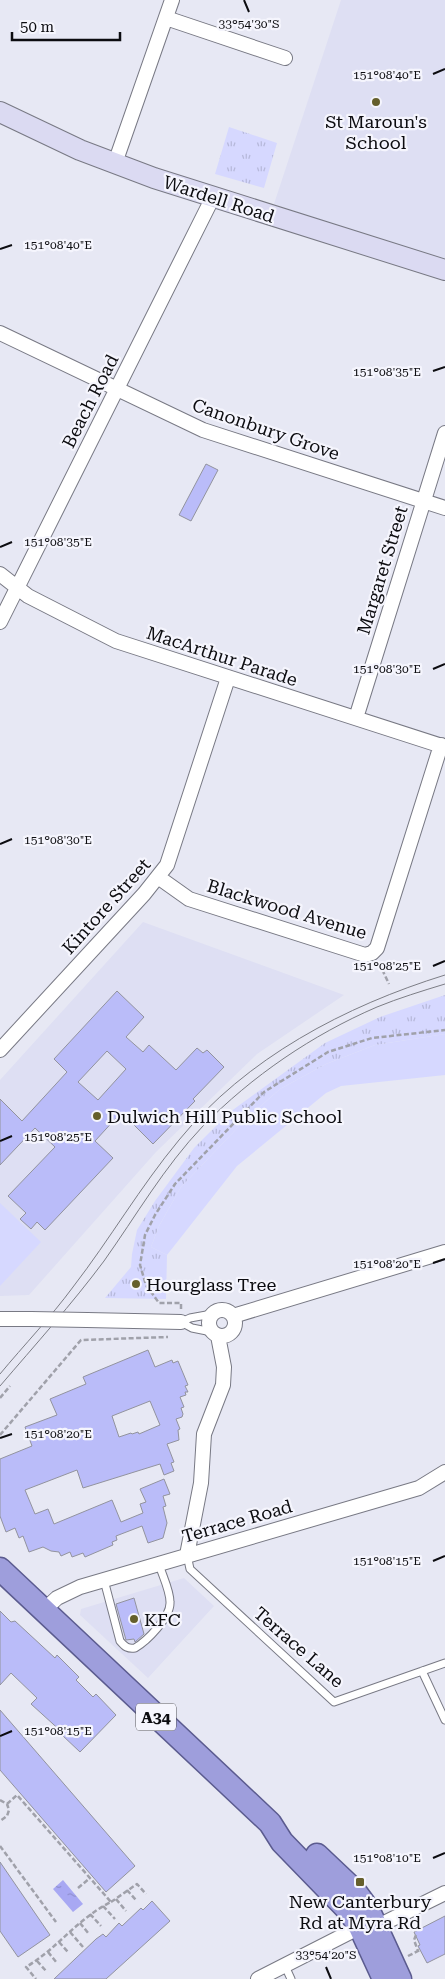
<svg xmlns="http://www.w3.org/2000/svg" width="445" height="1979" viewBox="0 0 445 1979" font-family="'Roboto Serif',serif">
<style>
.built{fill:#dedff3}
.grass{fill:#d6d8ff}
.park{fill:url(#park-tufts)}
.water{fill:url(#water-ripples)}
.building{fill:#babcf9;stroke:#92939e;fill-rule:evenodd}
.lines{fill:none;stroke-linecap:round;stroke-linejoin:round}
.service-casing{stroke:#787984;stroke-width:9}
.minor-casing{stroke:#787984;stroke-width:16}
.secondary-casing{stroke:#787984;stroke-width:22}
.trunk-casing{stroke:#5b5b8f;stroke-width:25}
.path{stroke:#a0a1aa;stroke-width:2.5;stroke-dasharray:5 2.5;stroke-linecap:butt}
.service{stroke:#fff;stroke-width:7}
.minor{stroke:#fff;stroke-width:14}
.secondary{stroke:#dbdaf2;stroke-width:20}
.trunk{stroke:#9e9edc;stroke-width:22}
.tram{stroke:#7c7d85;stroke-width:1}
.minor-bridge-casing{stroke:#787984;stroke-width:16;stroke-linecap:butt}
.minor-bridge{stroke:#fff;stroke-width:14}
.ticks{fill:none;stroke:#0c0c10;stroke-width:2}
.poi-dot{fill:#655f2c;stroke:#f5f5fd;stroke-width:2}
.labels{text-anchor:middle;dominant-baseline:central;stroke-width:4.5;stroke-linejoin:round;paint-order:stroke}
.shield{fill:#f5f5fd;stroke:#525257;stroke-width:1}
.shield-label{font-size:16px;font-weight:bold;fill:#0c0c10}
.poi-label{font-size:18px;fill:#0c0c10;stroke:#f5f5fd;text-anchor:start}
.street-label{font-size:18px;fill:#0c0c10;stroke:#f5f5fd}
.ticks-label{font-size:12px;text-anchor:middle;fill:#0c0c10;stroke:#f5f5fd;stroke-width:4.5;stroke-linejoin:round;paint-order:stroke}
</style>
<defs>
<pattern id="park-tufts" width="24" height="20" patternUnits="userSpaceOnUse" patternTransform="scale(1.25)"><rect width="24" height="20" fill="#d6d8ff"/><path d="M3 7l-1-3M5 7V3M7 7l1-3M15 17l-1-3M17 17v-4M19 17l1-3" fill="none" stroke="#b6b8da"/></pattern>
<pattern id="water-ripples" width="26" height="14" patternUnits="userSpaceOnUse" patternTransform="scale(1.25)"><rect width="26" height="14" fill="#a8a8f3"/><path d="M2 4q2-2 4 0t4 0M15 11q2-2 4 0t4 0" fill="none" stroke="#8f8fcf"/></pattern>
</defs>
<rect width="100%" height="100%" fill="#e7e8f4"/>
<path class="built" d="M341,0H445V265L274,204Z
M143,922L344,995L257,1054L156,1152L29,1295L0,1296V1080Z
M184,1578L214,1606L148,1678L80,1615L81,1609Z"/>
<path class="grass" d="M445,1034V1075L341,1086L326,1093L237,1166L167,1255L151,1247L159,1226L181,1187L244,1121L280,1089L326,1064L375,1045Z
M0,1203L41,1242L0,1286Z"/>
<path class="park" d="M229,127L277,143L264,188L215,174Z
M445,995V1034L375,1045L326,1064L280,1089L244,1121L181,1187L159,1226L151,1247L167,1255L166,1299L105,1298L131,1267L132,1254L137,1230L155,1201L194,1148L230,1112L325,1043L380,1017Z"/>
<path class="water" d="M63,1880L83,1904L73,1912L53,1889Z"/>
<path class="building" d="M206,464L218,470L191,521L179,515Z
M117,991L144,1017L126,1037L143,1052L149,1045L176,1070L197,1048L203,1053L207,1050L224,1067L193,1099L195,1101L153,1144L125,1116L121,1120L117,1117L95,1141L113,1158L45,1230L37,1222L31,1229L20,1219L26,1213L8,1196L55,1147L35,1128L0,1165V1099L22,1121L67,1072L54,1059ZM107,1051L126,1069L98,1100L78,1082Z
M148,1350L155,1367L172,1360L173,1363L178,1361L188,1385L185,1386L188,1392H185L186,1395L180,1397L184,1407L181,1408L183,1414L182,1417L176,1419L180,1429L178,1430L179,1440L167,1444L174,1462L171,1463L174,1471L164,1475L160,1464L83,1488L77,1470L25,1490L35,1514L48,1509L54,1524L112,1500L121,1522L143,1513L140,1504L146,1502L140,1489L164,1479L170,1494L163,1496L166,1506L163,1507L167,1523L163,1538L148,1543L142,1526L116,1536L117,1540L112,1542L113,1545L85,1557L83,1553L72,1557L70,1552L61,1556L59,1552L51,1551L43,1547L29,1552L23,1536L19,1538L15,1528L6,1532L0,1516V1459L32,1446L25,1427L57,1415L50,1399L86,1384L83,1377ZM150,1401L160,1425L139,1434L138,1432L132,1434L131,1433L119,1437L112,1416Z
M134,1598L144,1634L135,1642L134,1639L126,1640L116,1604Z
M0,1611L11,1622L15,1621L55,1658L57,1655L79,1677L76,1680L93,1697L96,1694L116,1715L80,1752L62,1735L64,1734L31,1704L37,1698L11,1673L0,1685Z
M0,1710L135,1866L106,1892L0,1770Z
M0,1862L50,1935L18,1957L0,1931Z
M152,1901L170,1921L106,1979H54L96,1939L103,1934L106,1937L119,1923L122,1926L141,1908L143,1910Z
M445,1916V1954L427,1963L418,1946L420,1945L414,1932Z"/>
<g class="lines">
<g class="service-casing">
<path id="service" d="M181,1322L192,1328L212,1332
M181,1322L190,1318L212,1314
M187,1555L190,1569L334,1702L445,1663
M104,1580L120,1641C125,1647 128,1649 135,1648C147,1641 171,1617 170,1602C170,1590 162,1575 159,1564
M422,1671L445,1720
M285,1966L291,1979"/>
</g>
<g class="minor-casing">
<path id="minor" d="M166,18L285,58
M115,163L172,0
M0,333L203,430L445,508
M0,574L28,596L116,641L445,747
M0,622L213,197
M356,718L445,433
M158,877L189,899L365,955L372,953L377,948L441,745
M0,1050L144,894L167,865L228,678
M209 1323a13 13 0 1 1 26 0a13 13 0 1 1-26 0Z
M233,1316L445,1252
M0,1319H31
M87,1320L181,1322
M187,1555L201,1483L204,1434L223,1385L224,1367L218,1336
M43,1611L57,1598L80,1587L419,1488L445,1472
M376,1927L445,1893
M258,1979L360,1927"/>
</g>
<g class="secondary-casing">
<path id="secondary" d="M0,112L80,150L154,178L445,270"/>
</g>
<g class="trunk-casing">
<path id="trunk" d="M0,1569L270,1823L282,1842L348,1910L360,1927L384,1979
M317,1855L354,1890L368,1909L400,1979"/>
</g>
<path class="path" d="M379,963L389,984
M181,1309V1303H159L146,1285L140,1265L145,1235L155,1215L175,1184L264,1092L328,1052L372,1038L445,1030
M0,1398L10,1386
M0,1435L81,1340L168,1337
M0,1800L7,1804L9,1810L7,1816L0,1821
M7,1804L17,1795L111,1902C78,1918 57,1949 26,1967L36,1979
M0,1846L56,1922
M78,1888L90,1878
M127,1890L136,1900
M116,1899L126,1911
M111,1902L137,1884L146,1894
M103,1906L115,1919
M90,1914L101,1926
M80,1923L89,1934
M70,1932L83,1947
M416,1935L414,1940L418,1951
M59,1942L68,1952
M48,1952L57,1963
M408,1956L420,1950
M37,1961L47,1972"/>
<use href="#service" class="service"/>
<use href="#minor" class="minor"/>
<use href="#secondary" class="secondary"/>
<use href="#trunk" class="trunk"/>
<path class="tram" d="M0,1374C24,1345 51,1317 73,1287C110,1239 140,1187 179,1140C246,1058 345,1006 445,975
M0,1386C35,1345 72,1304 104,1261C136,1216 164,1167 203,1126C252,1076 312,1035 377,1007C399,998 422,991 445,984"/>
<g class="minor-bridge-casing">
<path id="minor-bridge" d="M31,1319L87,1320"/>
</g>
<use href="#minor-bridge" class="minor-bridge"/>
</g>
<path class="ticks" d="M244,0L249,12M433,74L445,69M0,249L12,245M433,371L445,367M0,547L12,542M433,669L445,664M0,844L12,839M433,966L445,961M0,1141L12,1136M433,1263L445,1259M0,1438L12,1434M433,1561L445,1556M0,1736L12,1731M433,1858L445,1853M326,1967L331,1979"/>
<g class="poi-dot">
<circle cx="376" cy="102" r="5"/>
<circle cx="97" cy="1116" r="5"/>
<circle cx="136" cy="1284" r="5"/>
<circle cx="134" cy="1619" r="5"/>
<rect x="355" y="1877" width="10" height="10" rx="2.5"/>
</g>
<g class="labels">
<rect class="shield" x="136" y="1703.5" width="40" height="27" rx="4"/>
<g class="shield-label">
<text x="156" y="1717">A34</text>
</g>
<g class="poi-label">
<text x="376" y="121" text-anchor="middle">St Maroun's<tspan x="376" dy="21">School</tspan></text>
<text x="107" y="1116">Dulwich Hill Public School</text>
<text x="146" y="1284">Hourglass Tree</text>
<text x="144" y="1619">KFC</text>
<text x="360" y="1901" text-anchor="middle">New Canterbury<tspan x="360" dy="21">Rd at Myra Rd</tspan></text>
</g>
<g class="street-label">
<text transform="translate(219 199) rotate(18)">Wardell Road</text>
<text transform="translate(90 401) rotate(-63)">Beach Road</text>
<text transform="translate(266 429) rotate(19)">Canonbury Grove</text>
<text transform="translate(382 570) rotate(-73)">Margaret Street</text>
<text transform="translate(222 656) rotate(18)">MacArthur Parade</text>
<text transform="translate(106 906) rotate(-48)">Kintore Street</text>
<text transform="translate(287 909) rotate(17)">Blackwood Avenue</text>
<text transform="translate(237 1521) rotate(-16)">Terrace Road</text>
<text transform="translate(299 1647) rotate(41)">Terrace Lane</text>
</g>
</g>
<g class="ticks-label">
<text x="249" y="28">33°54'30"S</text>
<text x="387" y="79">151°08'40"E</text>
<text x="58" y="249">151°08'40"E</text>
<text x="387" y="376">151°08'35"E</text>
<text x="58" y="546">151°08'35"E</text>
<text x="387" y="673">151°08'30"E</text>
<text x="58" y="844">151°08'30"E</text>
<text x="387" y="970">151°08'25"E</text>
<text x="58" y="1141">151°08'25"E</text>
<text x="387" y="1268">151°08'20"E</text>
<text x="58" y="1438">151°08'20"E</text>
<text x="387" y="1565">151°08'15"E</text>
<text x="58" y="1735">151°08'15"E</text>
<text x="387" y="1862">151°08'10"E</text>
<text x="326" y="1959">33°54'20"S</text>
</g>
<path d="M12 32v8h108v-8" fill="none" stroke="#0c0c10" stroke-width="2.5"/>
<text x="20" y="32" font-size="15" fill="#0c0c10" stroke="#f5f5fd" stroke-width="4" paint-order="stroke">50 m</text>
</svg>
